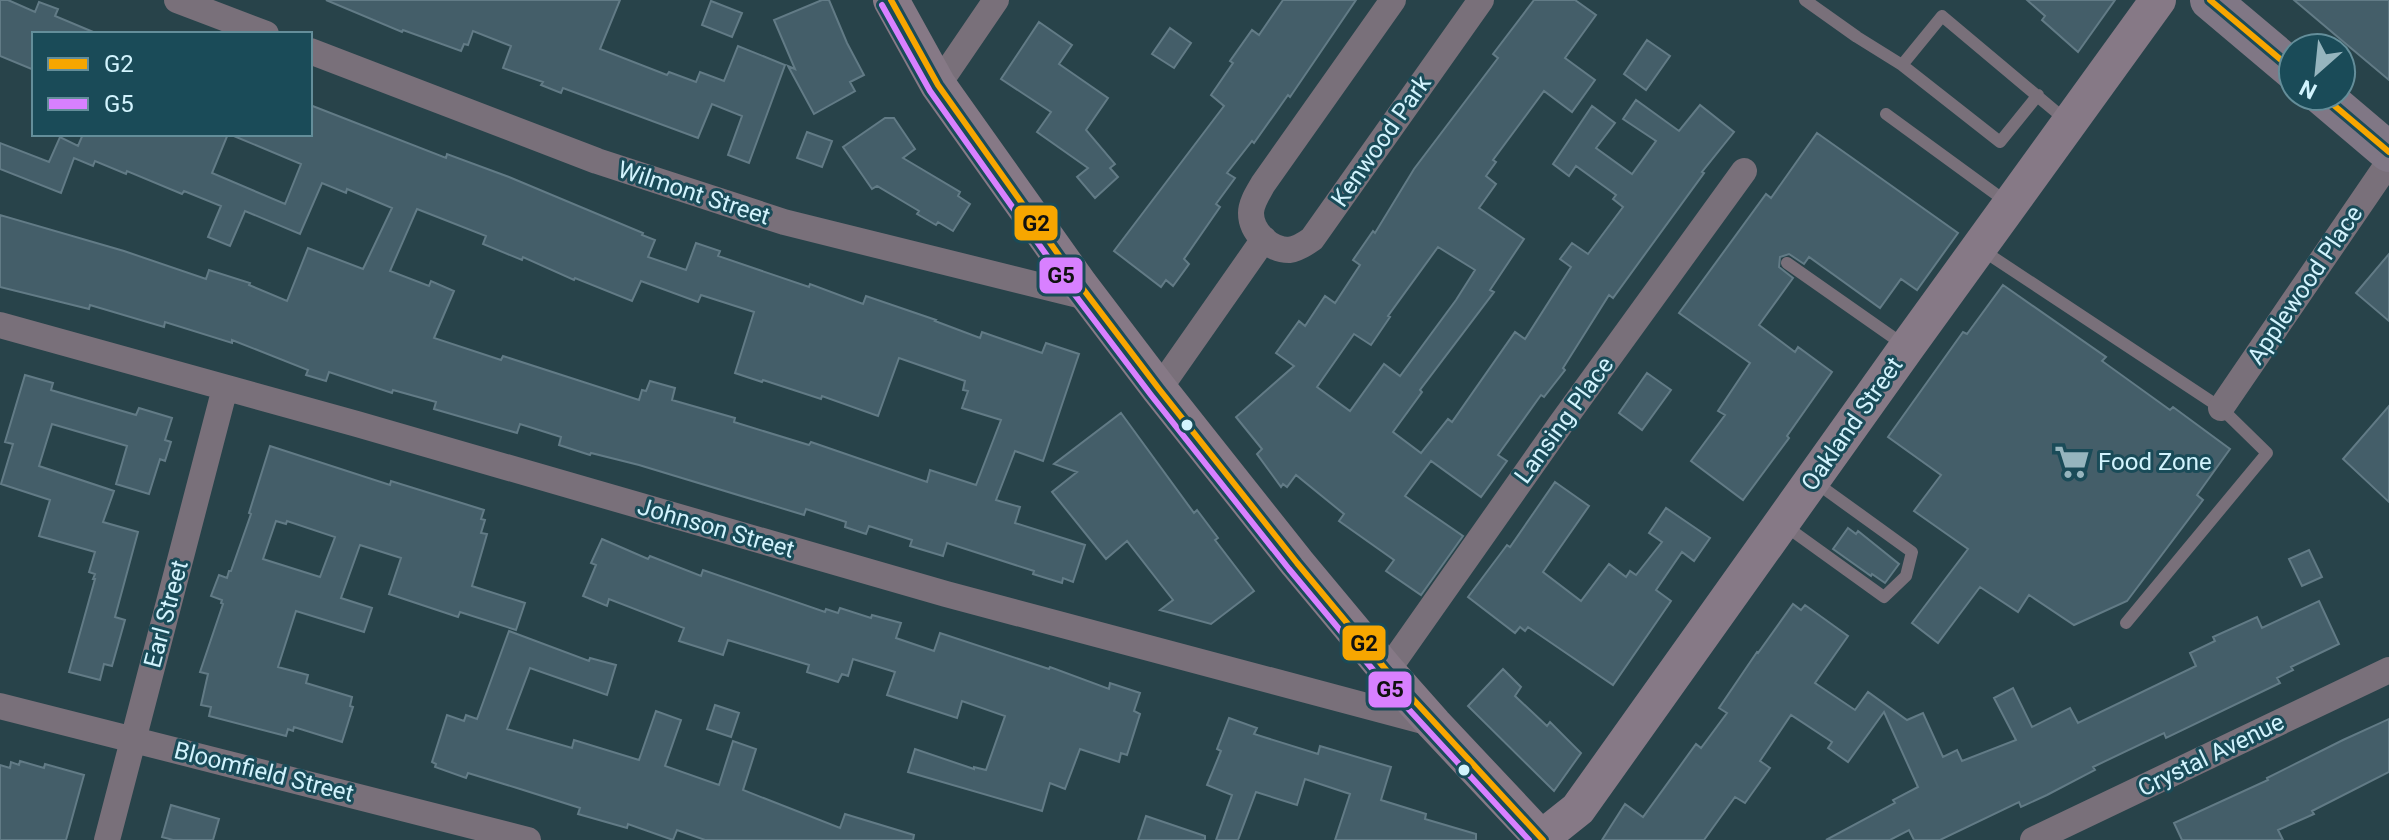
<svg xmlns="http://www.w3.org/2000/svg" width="2389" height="840" viewBox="0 0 2389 840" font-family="Roboto,sans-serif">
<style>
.building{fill:#445e69;stroke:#627b86;stroke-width:2;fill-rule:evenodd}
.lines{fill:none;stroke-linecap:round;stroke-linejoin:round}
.lane{stroke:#79707a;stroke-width:12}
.street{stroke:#79707a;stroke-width:26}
.secondary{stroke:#867986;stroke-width:36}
.primary{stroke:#807785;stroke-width:40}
.bus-1-casing{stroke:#1a4b58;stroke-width:12}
.bus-2-casing{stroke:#1a4b58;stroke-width:12}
.bus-1{stroke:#f7a600;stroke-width:6}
.bus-2{stroke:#d880ff;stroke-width:6}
.bus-dot{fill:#d2f3fd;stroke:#1a4b58;stroke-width:3}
.labels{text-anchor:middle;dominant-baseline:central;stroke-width:6;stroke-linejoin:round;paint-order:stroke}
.street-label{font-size:24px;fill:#d2f3fd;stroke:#1a4b58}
.poi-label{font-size:24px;fill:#d2f3fd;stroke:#1a4b58;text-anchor:start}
.line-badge{stroke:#1a4b58;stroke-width:3}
.pale-badge-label{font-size:22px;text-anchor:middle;font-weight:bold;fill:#111}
</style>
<rect width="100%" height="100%" fill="#28434a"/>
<path class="building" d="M0,0H8L35,12L39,2L58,9L55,16L98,34H34V70L0,56Z
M326,0H620L600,49L667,75L669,72L696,82L700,72L724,81L738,46L785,65L749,163L728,155L742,116L712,104L698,138L563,88L561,93L541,85L543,82L503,68L511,46L473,31L468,45L464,44L461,51L403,30L402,32Z
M822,0H829L847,43L864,75L850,82L855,91L814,114L788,66L795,69L774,20Z
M1283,0H1356L1290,97L1288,95L1254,143L1252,141L1227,173L1235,178L1216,204L1220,207L1184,259L1189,264L1173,286L1166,280L1161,287L1114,251L1224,106L1211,95L1233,63L1230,61L1252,30L1259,35Z
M1534,0H1575L1596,15L1565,58L1595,80L1572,112L1544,91L1493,160L1496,162L1486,176L1496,184L1479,208L1524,239L1490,290L1494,292L1420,390L1422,392L1393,432L1421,453L1448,419L1452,422L1515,332L1525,339L1571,267L1560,259L1572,243L1588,254L1623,207L1613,199L1616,195L1576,166L1569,176L1553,164L1592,106L1615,123L1596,148L1632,174L1656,141L1623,119L1636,100L1679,131L1700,105L1734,132L1702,172L1704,173L1613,298L1609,295L1563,368L1565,370L1544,397L1541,395L1498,455L1507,461L1481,497L1431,461L1405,496L1463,536L1421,595L1386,571L1394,560L1339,521L1344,514L1296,475L1287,487L1283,484L1281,487L1257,454L1262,449L1236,417L1294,366L1276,353L1299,321L1305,326L1325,296L1335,303L1360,265L1353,260L1373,231L1375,233L1414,169L1498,58L1493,54ZM1438,247L1475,270L1456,300L1400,376L1384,364L1350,411L1317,387L1354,334L1371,345L1390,317L1388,316Z
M2027,0H2115L2078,52L2042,20L2045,16Z
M2294,0H2389V80L2352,49Z
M711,1L742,13L732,37L702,25Z
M1039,22L1072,45L1059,64L1108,98L1086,130L1115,164L1110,168L1118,177L1095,198L1077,177L1088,168L1037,132L1051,112L1001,79Z
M1170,28L1191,43L1174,68L1152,54Z
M1647,40L1670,56L1646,90L1624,74Z
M310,105L446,158L447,154L509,177L643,233L642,235L655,240L648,257L686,270L696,243L720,251L718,256L809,287L810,284L863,304L866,296L936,320L935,321L980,338L982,332L1042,353L1046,343L1079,354L1043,461L1015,451L996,500L1020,507L1015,523L1085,545L1073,582L1063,578L1062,583L1033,574L1034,571L947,543L943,556L910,546L912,540L869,526L866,534L845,527L846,522L806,509L804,515L639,465L591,453L590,455L559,445L561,437L520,424L517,433L434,409L436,402L393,390L392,393L329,372L326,381L306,375L308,370L232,340V343L165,322L164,327L90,305L89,309L0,287V215L124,251L206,279L209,270L250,283L249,285L287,301L308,248L363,269L392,208L347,189L346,193L322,183L300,234L245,211L230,246L208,237L221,206L184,191L182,194L127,171L126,174L95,161L93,166L74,158L61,193L0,169V143L49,162L60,137L78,146L83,134H228L212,173L285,204L301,164L229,134H310ZM417,209L486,236L483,244L522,260L523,257L574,280L575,278L632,301L641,281L698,302L701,295L754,312L735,373L762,382L763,380L821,399L822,396L878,416L899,358L965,381L963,390L968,391L962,408L1001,420L976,485L930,470L927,482L811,442L809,445L734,422L735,418L672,400L675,388L650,381L646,391L642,390L639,400L503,356L501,360L434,338L454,291L431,281L429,286L390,271Z
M885,118H894L915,149L903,158L960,192L958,196L970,204L953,231L938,222L936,225L917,214L919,211L877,186L872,189L843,147Z
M807,132L832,141L822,167L797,158Z
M1817,133L1958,233L1917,290L1901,279L1880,308L1809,257L1804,264L1789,254L1780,257L1779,267L1793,278L1759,325L1795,352L1798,347L1832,372L1787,436L1789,438L1743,500L1691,461L1725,415L1718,411L1750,363L1679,313L1766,194L1771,198Z
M2389,254V321L2356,293Z
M2003,285L2106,357L2102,361L2170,410L2173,407L2230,449L2197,495L2203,500L2127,601L2074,625L2029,595L2018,612L1980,587L1938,643L1912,623L1968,549L1914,511L1941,475L1888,437L1963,332L1967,334Z
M1647,373L1671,390L1642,430L1619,413Z
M25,375L53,383L51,390L136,415L139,408L172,418L165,440L171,442L165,461L160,459L149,494L116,484L127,446L52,424L39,466L114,491L103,522L138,532L115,617L125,620L112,666L104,664L100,680L69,672L95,579H93L95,574L89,572L95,552L39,536L50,500L1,484L13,444L5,442Z
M2389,406V502L2343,459Z
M1121,413L1194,513L1197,510L1218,538L1215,540L1254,591L1211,624L1160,610L1173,600L1127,541L1106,559L1052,492L1077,472L1054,464Z
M270,446L390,485L391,481L484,510L481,519L485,520L481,533L487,534L472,586L525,603L516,630L460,612L458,617L389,594L401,558L360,545L341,598L372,608L364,632L296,611L278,667L308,675L306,683L352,697L350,706L353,707L342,742L294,727L293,731L288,729L286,736L209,716L211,707L201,705L208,674L200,672L223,604L221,603L222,600L211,596L219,575L227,578L229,571H231L251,514L249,513ZM276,521L286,524L287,521L335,537L320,577L263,559Z
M1555,482L1589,506L1543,572L1581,601L1609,564L1626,577L1630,571L1636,575L1662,542L1649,533L1666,508L1710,538L1694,561L1682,552L1656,590L1671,601L1613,685L1528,627L1525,631L1520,627L1515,633L1468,597L1507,545L1510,547Z
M1848,528L1856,534L1858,531L1899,564L1885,583L1872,574L1871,576L1833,549Z
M602,539L648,559L650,556L701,576L703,570L825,612L826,609L838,613L840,608L871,618L872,615L901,623L896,638L934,651L940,633L1049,669L1050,667L1109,689L1110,683L1140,693L1134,711L1140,714L1127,755L1121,753L1119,762L1080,749L1065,789L1050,783L1042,811L908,772L915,749L974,769V767L986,770L1005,716L962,701L957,718L887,695L895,672L853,659L848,676L842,674L838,682L807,672L809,665L728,640L723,655L679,641L684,628L609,599L607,606L583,596L596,565L591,563Z
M2309,550L2322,577L2302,586L2289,559Z
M2319,601L2339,644L2291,667L2293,670L2277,678L2280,683L2166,738L2164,733L2093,767L2095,770L2047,795L2021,807L2019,802L1940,840H1914L1909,830L1890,840H1826L1895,803L1893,800L1918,787L1884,712L1848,762L1828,748L1832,742L1791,715L1760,761L1770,768L1745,803L1735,797L1704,840H1602L1625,804L1643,817L1696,744L1701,748L1727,713L1719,708L1757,652L1758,653L1793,604L1801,610L1805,605L1848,636L1815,683L1855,710L1868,692L1907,720L1923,713L1943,757L1957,750L1962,761L2016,740L1994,698L2013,688L2032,727L2070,708L2078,723L2196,666L2190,653L2215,641L2213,637L2257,617L2262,628Z
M509,631L589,661L590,658L616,665L607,695L530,668L507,729L572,748L574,740L639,760L656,711L681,720L665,766L719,785L733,741L756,749L743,790L840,828L845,814L914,835L913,840H705L677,830L673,840L628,824L627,828L578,814L580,808L517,788L468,773L466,778L435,767L436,764L432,762L447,715L464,721L466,715L477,719Z
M1503,669L1521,687L1515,696L1547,726L1550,722L1581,753L1554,791L1468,706Z
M715,705L739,713L731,737L707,729Z
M1229,718L1257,728L1254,734L1318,754L1320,746L1391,767L1381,800L1426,814L1425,819L1476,834V840H1335L1350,794L1305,779L1297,805L1256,792L1238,840H1216L1232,795L1207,785L1221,751L1217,749Z
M2389,719V772L2312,811L2314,814L2278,830L2283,840H2182L2174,823L2268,780L2267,778L2343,740Z
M20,761L44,768L45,764L84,775L66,840H0V765L10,768L11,762L19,765Z
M171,805L219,819L213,840H173L162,837Z
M1146,816L1205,836V840H1138Z"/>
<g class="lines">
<path class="lane" d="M1805,0L1857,37L1902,65
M2038,95L2000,142L1902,65L1942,16L2067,121
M1886,114L2008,203
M1982,250L2221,408L2267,453L2126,623
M1787,263L1904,345
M1784,525L1884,597L1906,576L1912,552L1815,482"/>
<path class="street" d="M177,0L266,34
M1393,0L1263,184C1258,193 1251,203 1251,213C1251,232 1270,250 1289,250C1297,249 1305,244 1312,239L1481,0
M310,51L597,161L784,222L1090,298
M938,85L996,0
M0,325L357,424L946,594L1434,724
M1159,389L1264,239
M2221,408L2389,162
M1387,671L1560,425L1744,171
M0,706L528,840
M107,840L225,388
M2033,840L2389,670"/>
<path class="secondary" d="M891,0L938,85L1080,285L1159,389L1297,563L1387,671L1434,724L1543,840
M1539,840L1578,809L1907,347L2158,0"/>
<path class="primary" d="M2210,0L2293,70
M2323,96L2389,152"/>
<g class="bus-1-casing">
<path id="bus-1" d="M891,0L938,85L1080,285L1159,389L1297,563L1387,671L1543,840
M2210,0L2293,70
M2323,96L2389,152"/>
</g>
<g class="bus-2-casing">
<path id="bus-2" d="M882,5L930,91L1072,291L1151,395L1289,569L1379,677L1529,840"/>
</g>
<use href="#bus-1" class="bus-1"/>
<use href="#bus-2" class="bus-2"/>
</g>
<defs>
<g id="supermarket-bare" transform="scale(2.76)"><path d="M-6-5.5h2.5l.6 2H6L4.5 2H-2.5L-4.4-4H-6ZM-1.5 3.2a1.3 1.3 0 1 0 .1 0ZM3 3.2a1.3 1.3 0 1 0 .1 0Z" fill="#96b5be" stroke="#1a4b58" stroke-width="2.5" paint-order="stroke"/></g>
</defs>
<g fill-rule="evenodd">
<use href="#supermarket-bare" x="2072" y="462"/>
</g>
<g class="bus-dot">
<circle cx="1187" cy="425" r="7"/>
<circle cx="1464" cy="770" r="7"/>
</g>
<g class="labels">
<g class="street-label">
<text transform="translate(1381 141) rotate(-55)">Kenwood Park</text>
<text transform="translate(694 193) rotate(18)">Wilmont Street</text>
<text transform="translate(2305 285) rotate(-56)">Applewood Place</text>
<text transform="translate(1564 420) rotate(-54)">Lansing Place</text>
<text transform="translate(1852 424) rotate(-55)">Oakland Street</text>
<text transform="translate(716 528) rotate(16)">Johnson Street</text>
<text transform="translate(166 614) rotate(-75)">Earl Street</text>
<text transform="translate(2211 755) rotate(-26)">Crystal Avenue</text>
<text transform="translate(264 772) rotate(14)">Bloomfield Street</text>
</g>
<g class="poi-label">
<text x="2098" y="462">Food Zone</text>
</g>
</g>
<g class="line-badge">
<rect x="1013" y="204" width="46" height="38" rx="8" fill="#f7a600"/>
<rect x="1038" y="256" width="46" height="39" rx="8" fill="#d880ff"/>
<rect x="1341" y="624" width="46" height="38" rx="8" fill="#f7a600"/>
<rect x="1367" y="670" width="46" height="39" rx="8" fill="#d880ff"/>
</g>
<g class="pale-badge-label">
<text x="1036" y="231">G2</text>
<text x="1061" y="283">G5</text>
<text x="1364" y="651">G2</text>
<text x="1390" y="697">G5</text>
</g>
<rect x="32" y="32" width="280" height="104" fill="#1a4b58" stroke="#648e9a" stroke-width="2"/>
<rect x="48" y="58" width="40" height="12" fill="#f7a600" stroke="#648e9a" stroke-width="2"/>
<text x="104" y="72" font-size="24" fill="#d2f3fd">G2</text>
<rect x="48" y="98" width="40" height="12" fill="#d880ff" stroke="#648e9a" stroke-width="2"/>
<text x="104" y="112" font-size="24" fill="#d2f3fd">G5</text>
<g transform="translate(2317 72) rotate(207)"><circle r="38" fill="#1a4b58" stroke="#648e9a" stroke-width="2"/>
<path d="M0-6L14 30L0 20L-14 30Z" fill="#96b5be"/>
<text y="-12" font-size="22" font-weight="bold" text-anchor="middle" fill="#d2f3fd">N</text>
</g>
</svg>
